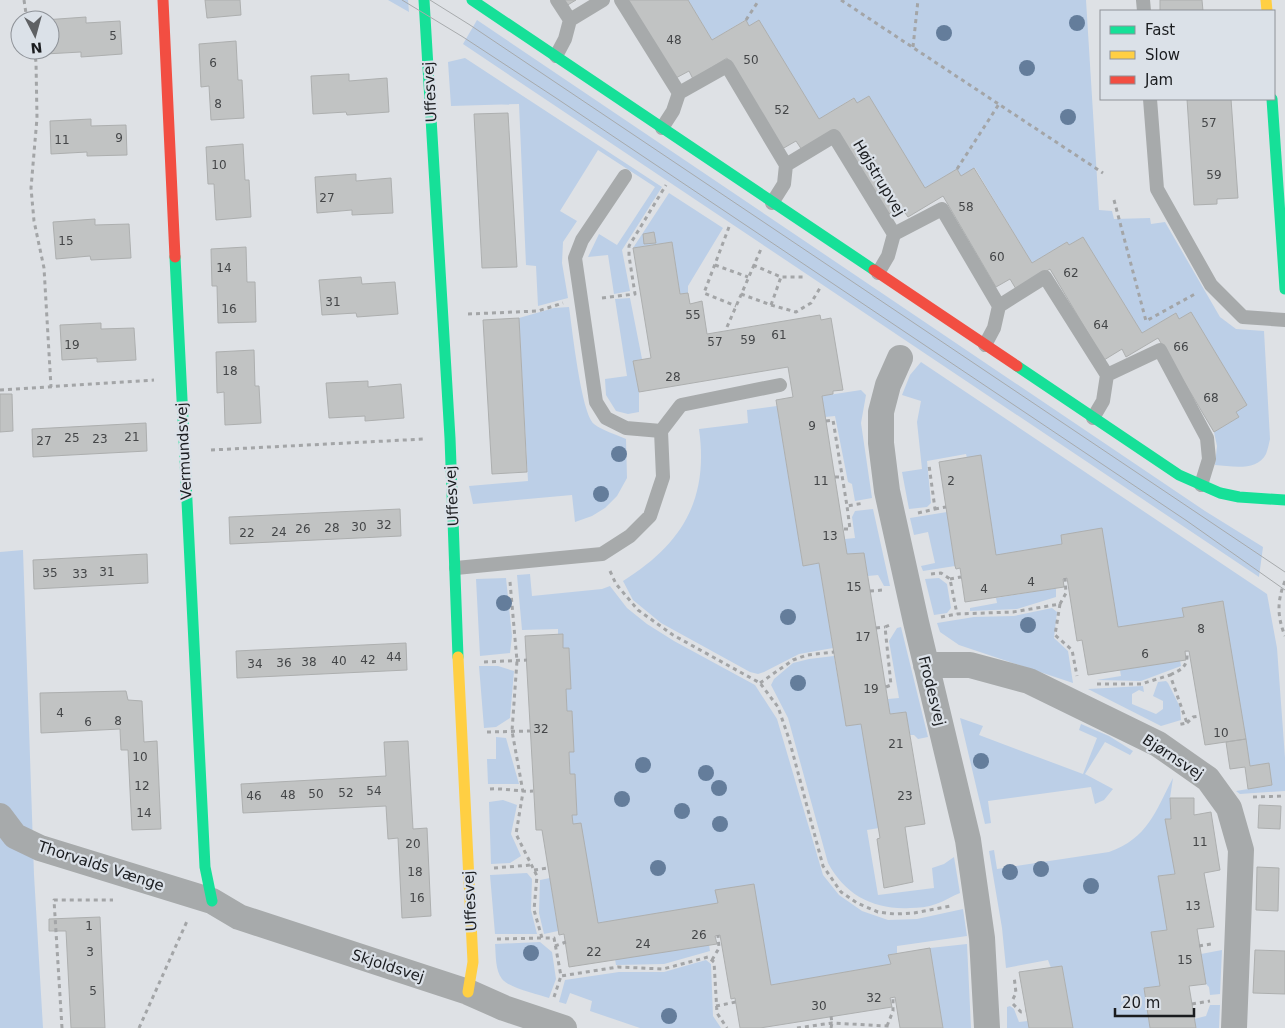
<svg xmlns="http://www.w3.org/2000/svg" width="1285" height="1028" viewBox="0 0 1285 1028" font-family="'DejaVu Sans',sans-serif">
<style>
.green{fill:#bccfe7}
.building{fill:#c1c3c3;stroke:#adafaf}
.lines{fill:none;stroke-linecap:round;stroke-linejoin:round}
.path{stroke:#a3a5a7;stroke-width:3;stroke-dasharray:4 4;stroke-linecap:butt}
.lane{stroke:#a7aaab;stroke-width:14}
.street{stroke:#a7aaab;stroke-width:26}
.fast{stroke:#16e098;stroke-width:11}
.slow{stroke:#ffcf43;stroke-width:11}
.jam{stroke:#f24e42;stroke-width:11}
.tram{stroke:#a7aaac;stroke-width:1}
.tree{fill:#647d9b}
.labels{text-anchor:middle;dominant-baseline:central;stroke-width:4.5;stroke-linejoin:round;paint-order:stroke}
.number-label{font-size:12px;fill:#444648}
.street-label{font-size:15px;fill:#1a1c1f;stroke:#dbe1e8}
</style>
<rect width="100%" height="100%" fill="#dee1e5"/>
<path class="green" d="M388,0H408L409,12Z
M688,0H1086L1099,210L1112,211L1114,219L1150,218L1151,224L1165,222L1220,317L1236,329L1264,331L1270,439C1269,443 1268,449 1266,454C1257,472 1231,466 1215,465L1217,446L1214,432L1239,417L1236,412L1247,405L1191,312L1179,319L1176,313L1142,333L1083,237L1069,245L1067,242L1032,263L975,168L961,176L957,169L925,188L869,96L857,103L853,98L819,119L759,20L749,26L745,20L712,40Z
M477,20L1205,511L1263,547L1259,577L463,44Z
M465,58L662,187L622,250L630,291L614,294L608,255L588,257L599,234L617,245L655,187L598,150L560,211L577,221L563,242L562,263L568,298L538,306L536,266L526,265L519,104L451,106L448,62Z
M669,193L723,228L688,286V293L680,294L672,242L633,248Z
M630,298L642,359L633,361L639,392V412L628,414L616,411L606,395L605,379L627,376L615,299Z
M569,307C572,327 581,413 594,424C601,430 617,435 626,439L627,478L617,496L605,508L592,516L575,522L572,495L473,504L469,486L528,481L519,318L554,308Z
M921,362L1267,594L1277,648L1285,758V791L1240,794L1236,791L1272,785L1269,763L1250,766L1223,601L1182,608L1184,617L1118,627L1101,529L1061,535L1062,544L996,555L980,456L967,458L966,454L927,461L931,503L927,507L909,509L902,472L922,469L917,422L921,401L902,395L910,375Z
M861,390L866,395L861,423L872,498L855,501L852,484L848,482L835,416L825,417L822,396Z
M777,406L803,566L819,563L833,648L799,654L764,672L758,674L750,672L661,623L633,600L623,581C682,544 709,500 699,429L748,423L747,410Z
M873,509L890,586H884L878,575L868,576L864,553L847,554L845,539L855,538L852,517L855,511Z
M947,512L955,566L923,571L921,566L935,563L928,532L914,535L910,518Z
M23,550L34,875L43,1028H0V552Z
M530,574L532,596L602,589L610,586L627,608L647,624L674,641L755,685L777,719L823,875L839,895L862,911L888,920L917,919L963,909L967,936L897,946V953L888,955L891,964L771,985L716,891L718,903L598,923L580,824H573L572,815L577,814L575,774H570L569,752H574L572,711H567L566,689H570L569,648H563V634L558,635V629L522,630L517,575Z
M506,578L512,636L510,653L480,656L476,579Z
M939,578L947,584L951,608L947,613L934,615L925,579Z
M1056,588V597L1017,609L970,611V608L997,603L996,598Z
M1052,608L1057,612L1054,638L1068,651L1073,683L959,645L940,632L937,623L974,617L1014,616Z
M901,627L928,737L918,739L914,735H910L906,712L890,714L888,699L899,698L889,641L897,628Z
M834,656L846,726L861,724L879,828L867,830L878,895L934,888L932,868L944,864L954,857L960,893C952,896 945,901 936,904C928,907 918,908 910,908C874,910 845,895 828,863L788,718L771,685L774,679L793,663L809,659Z
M1180,660L1181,666L1141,681L1097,680L1121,676L1120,670Z
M479,666H498L514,671L510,718L496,727L484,728Z
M1166,681L1168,683L1180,707L1181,720L1161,726L1088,689L1143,686L1144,692L1139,690L1132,694V704L1156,714L1163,709V701L1153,696L1158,682Z
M960,718L983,726L979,735L1083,774L1097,738L1079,730L1081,724L1109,736L1133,751L1130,755L1105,742L1085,774L1113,789L1104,800L1095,804L1091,787L988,801L991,823L985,824Z
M496,737L506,738L519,784H488L487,759H496Z
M1173,778L1170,798L1171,819L1166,820L1175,874L1159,876L1167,930L1151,932L1160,986L1144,988L1150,1028H1073L1062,966L1051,968L1048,960L1006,968L1002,928L989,851L994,850L997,869L1109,852C1148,838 1155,812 1173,778Z
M503,800L517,805L511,834L521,856L510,863L491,864L489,802Z
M527,873L532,879L531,910L537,934H495L490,875Z
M550,878L558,931L544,934L539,913L540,880Z
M540,942L552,952L556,979L549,998C537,994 509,988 502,979C495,970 496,955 495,944Z
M967,944L971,1028H943L930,948Z
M709,945L710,951L664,964L616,965L615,959Z
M1222,950L1220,994L1210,995L1209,987L1206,984L1201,954Z
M706,960L711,964L713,1016L721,1028H640L590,1011L592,1001L570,993L566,1004L559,1002L565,980L619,972H664Z
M1210,1005H1220L1219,1028H1196L1194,1019L1206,1016Z
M1010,1006L1014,1009L1019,1022L1028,1021L1029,1028H1007V1007Z"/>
<path class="building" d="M205,0H240L241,15L207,18Z
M562,0H576L566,6Z
M627,0H688L712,40L746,20L749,26L759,20L819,119L854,98L857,103L869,96L925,188L957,169L961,176L974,168L1032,263L1067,242L1069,245L1083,237L1142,333L1176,313L1179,319L1191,312L1247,405L1236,412L1239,417L1214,432L1158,338L1126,357L1122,349L1104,360L1050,269L1016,289L1010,279L996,287L943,196L908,217L901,207L887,215L836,130L802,150L796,141L782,149L727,58L693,79L689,71L674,79Z
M1160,0H1202L1203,11H1160Z
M86,17V23L120,21L122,54L81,57V52L45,54V50H50V20H44Z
M236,41L238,80H242L244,118L211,120L209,86L201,87L199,44Z
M349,74V81L387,78L389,112L347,115L346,112L313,114L311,76Z
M1187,99H1231L1238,198L1217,199V204L1194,205Z
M508,113L517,267L482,268L474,114Z
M91,119V126L126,125L127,155L87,156V152L51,154L50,121Z
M243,144L245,180H249L251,217L216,220L214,184H208L206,147Z
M356,174V181L391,178L393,213L352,215V210L317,213L315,177Z
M95,219V225L129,224L131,258L91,260L90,256L56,259L53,222Z
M654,232L656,243L644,244L643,234Z
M672,242L680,294L688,293L690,304L702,301L707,334L820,315L821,320L831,318L843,390L833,391V394L822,396L847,554L864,553L890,714L906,712L925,824L905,827L913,882L884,888L877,839L880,838L861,724L846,726L819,563L803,566L776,400L793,397L788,367L639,392L633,361L651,358L633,248Z
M246,247L247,282H255L256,322L218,323L217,286H212L211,249Z
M361,277L362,284L395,282L398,314L357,317L356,313L322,315L319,280Z
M519,318L527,472L492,474L483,320Z
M101,323V329L134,328L136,360L97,362V358L62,360L60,325Z
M254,350L255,386H259L261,423L225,425L224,392L217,393L216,352Z
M368,381V387L401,384L404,418L365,421V416L329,418L326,383Z
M0,394H12L13,431L0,432Z
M146,423L147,451L33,457L32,429Z
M981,455L996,555L1062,544L1061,535L1102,528L1118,627L1184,617L1182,608L1223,601L1246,739L1205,745L1189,651H1185L1186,660L1088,675L1082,640L1077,641L1067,578L1063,579L1064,587L965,602L960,568L956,569L955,566L939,462Z
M400,509L401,536L230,544L229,517Z
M147,554L148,583L34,589L33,560Z
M563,634V648H569L571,689H566L567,711H572L574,752H569L570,774H575L577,815H572L573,824L581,823L598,923L718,903L715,890L754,884L771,985L891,964L888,955L930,948L943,1028H900L895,997L890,998L892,1007L760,1028H740L735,998L731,999L720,935L715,936L717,944L569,967L564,934L559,935L542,830H536L525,636Z
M406,643L407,670L237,678L236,651Z
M126,691L128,700L142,701L144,742L157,741L161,829L132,830L128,750H121L120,729L41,733L40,693Z
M1246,739L1250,766L1269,763L1272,785L1248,789L1245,767L1230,769L1226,742Z
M408,741L413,829L427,828L431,916L402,918L398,838L388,839L386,806L243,813L241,784L386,776L384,742Z
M1170,798H1194V815L1211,812L1220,870L1204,873L1214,927L1197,929L1206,984L1189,986L1196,1028H1150L1144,988L1160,986L1151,932L1167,930L1158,876L1175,874L1165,819H1171Z
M1259,805L1281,806L1280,829L1258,828Z
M1257,867L1279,868L1278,911L1256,910Z
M100,917L105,1028H71L66,931H49V919Z
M1255,950L1285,951V994L1253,993Z
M1062,966L1073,1028H1029L1019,972Z"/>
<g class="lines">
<path class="path" d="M24,0L27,20
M841,0L1103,173
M746,20L759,0
M913,47L918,0
M34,50L36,62L37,118L31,188L34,221L44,268L51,387
M957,169L999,104
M1114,200L1146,321L1195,294
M729,227L704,293L736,306
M715,265L748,277
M753,265L781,277H804
M741,294L771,305L781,277
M602,298L635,294L629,256V246L666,185
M771,305L796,312L811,303L820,288
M468,314L538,311L563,303
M727,327L761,249
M0,390L154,380
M826,421L833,420L847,506L864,503
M211,450L424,439
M835,477H842
M935,509L946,507
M918,513L935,509L929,465
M844,529H850L847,506
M610,571L616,584L638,610L673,635L760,683L778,707L789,739L823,866L841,892L857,903L878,912L895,914L914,913L951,906
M931,574L941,573L950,579L957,614
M950,579L961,577
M1285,581C1277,601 1277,616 1285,636
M510,582L517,661L512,731L523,792L516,834L537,876L534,910L542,938H554L561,976L618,967L663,969L708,957L714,962L717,1013L727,1028
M870,591L883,590
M1060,604L1066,593L1065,578
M941,617L957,614L1013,612L1060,604L1055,635L1072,650L1077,676
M876,628L885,627
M484,662L527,660
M1170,675C1183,669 1188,666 1187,651
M760,683L793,660L807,655L834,652
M1097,684H1141L1170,675L1187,723L1177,725
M886,687L891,685L885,627L890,625
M1187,723L1193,717L1200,716
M487,732L530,731
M490,789C505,788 519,792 533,791
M1253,797L1285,796
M494,868L531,865
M534,870L548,868
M497,939L542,938
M555,946L566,942
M1199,946L1211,944
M712,960L719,948L718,935
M554,997L561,976
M1013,999L1016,993L1014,976
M1013,1004L1021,1012L1026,1011
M1192,1004L1210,1001
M716,1006L736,1002
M887,1026L893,1011V998
M62,1028L54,900H113
M139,1028L188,919
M797,1028L832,1023L887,1026V1028
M831,1028L832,1023L831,1016"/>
<path class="lane" d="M557,0L570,20L603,0
M621,0L679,93L727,66L786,165L834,136L894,234L942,209L999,306L1045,277L1107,375L1160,350L1207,438L1209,459L1201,485
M1143,0L1144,11
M556,56L565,39L570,20
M1150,99L1157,189L1211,285L1243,317L1285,320
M662,128L673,111L679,93
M625,176L582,240L575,258L596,402L606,418L626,428L661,431
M772,203L784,184L786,165
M878,273L888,256L894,234
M985,345L994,328L999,306
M1093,418L1103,401L1107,375
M456,568L602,554L630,536L650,516L663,477L661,431L681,405L780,385"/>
<path class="street" d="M900,358L888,385L881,412V443L887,491L916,622L968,840L982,938L987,1028
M926,665H970L1029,681L1158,744L1208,779L1229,808L1241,850L1234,1028
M0,816L15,836L40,848L212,901L239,917L468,992L504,1008L564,1028"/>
<path class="fast" d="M424,0L450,438L458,657
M472,0L874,270
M1272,99L1285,289
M175,257L205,867L212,901
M1017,366L1179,475L1220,493L1239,497L1285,500"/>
<path class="slow" d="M1266,0L1267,11
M458,657L473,962L468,992"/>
<path class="jam" d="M163,0L175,257
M874,270L1017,366"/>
<path class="tram" d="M402,0L463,37L556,98L1187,521L1285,590
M430,0L470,25L1285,572"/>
</g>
<g class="tree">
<circle cx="1077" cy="23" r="8"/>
<circle cx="944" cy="33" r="8"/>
<circle cx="1027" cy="68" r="8"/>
<circle cx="1068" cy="117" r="8"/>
<circle cx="619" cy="454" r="8"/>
<circle cx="601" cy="494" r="8"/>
<circle cx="504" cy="603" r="8"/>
<circle cx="788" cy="617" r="8"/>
<circle cx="1028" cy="625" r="8"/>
<circle cx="798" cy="683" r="8"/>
<circle cx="981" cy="761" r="8"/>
<circle cx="643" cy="765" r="8"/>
<circle cx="706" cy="773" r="8"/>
<circle cx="719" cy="788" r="8"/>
<circle cx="622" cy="799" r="8"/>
<circle cx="682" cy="811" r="8"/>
<circle cx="720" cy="824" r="8"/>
<circle cx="658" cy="868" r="8"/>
<circle cx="1041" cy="869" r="8"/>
<circle cx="1010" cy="872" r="8"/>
<circle cx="1091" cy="886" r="8"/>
<circle cx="531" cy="953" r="8"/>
<circle cx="669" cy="1016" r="8"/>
</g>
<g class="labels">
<g class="number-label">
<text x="113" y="36">5</text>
<text x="674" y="40">48</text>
<text x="751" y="60">50</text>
<text x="213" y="63">6</text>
<text x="218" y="104">8</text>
<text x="782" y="110">52</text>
<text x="1209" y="123">57</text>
<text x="119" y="138">9</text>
<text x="62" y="140">11</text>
<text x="219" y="165">10</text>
<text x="1214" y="175">59</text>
<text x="327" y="198">27</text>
<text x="966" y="207">58</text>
<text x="66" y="241">15</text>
<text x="997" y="257">60</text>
<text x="224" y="268">14</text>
<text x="1071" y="273">62</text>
<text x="333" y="302">31</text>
<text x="229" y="309">16</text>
<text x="693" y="315">55</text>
<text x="1101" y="325">64</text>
<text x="779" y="335">61</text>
<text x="748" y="340">59</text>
<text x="715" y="342">57</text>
<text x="72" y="345">19</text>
<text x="1181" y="347">66</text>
<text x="230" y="371">18</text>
<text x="673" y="377">28</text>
<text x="1211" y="398">68</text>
<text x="812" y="426">9</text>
<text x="132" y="437">21</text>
<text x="72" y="438">25</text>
<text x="100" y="439">23</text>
<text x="44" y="441">27</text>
<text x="821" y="481">11</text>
<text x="951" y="481">2</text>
<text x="384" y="525">32</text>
<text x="359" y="527">30</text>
<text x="332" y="528">28</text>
<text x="303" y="529">26</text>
<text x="279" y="532">24</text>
<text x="247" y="533">22</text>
<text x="830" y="536">13</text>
<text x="107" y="572">31</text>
<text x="50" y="573">35</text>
<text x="80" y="574">33</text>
<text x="1031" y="582">4</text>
<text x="854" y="587">15</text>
<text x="984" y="589">4</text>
<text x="1201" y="629">8</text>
<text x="863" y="637">17</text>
<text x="1145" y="654">6</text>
<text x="394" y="657">44</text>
<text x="368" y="660">42</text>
<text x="339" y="661">40</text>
<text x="309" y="662">38</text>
<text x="284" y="663">36</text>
<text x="255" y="664">34</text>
<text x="871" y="689">19</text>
<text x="60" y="713">4</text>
<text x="118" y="721">8</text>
<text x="88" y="722">6</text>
<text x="541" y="729">32</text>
<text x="1221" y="733">10</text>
<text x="896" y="744">21</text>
<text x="140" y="757">10</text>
<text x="142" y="786">12</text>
<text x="374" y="791">54</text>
<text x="346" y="793">52</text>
<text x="316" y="794">50</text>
<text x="288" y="795">48</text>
<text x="254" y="796">46</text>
<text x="905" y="796">23</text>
<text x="144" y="813">14</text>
<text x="1200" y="842">11</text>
<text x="413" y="844">20</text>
<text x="415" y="872">18</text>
<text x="417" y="898">16</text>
<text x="1193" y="906">13</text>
<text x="89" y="926">1</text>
<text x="699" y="935">26</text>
<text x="643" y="944">24</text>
<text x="90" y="952">3</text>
<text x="594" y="952">22</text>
<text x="1185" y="960">15</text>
<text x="93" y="991">5</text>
<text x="874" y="998">32</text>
<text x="819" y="1006">30</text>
</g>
<g class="street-label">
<text transform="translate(430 92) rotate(-93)">Uffesvej</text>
<text transform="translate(879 178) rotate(59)">Højstrupvej</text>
<text transform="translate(184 451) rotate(-93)">Vermundsvej</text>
<text transform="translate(452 496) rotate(-93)">Uffesvej</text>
<text transform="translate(932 691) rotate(76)">Frodesvej</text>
<text transform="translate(1173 757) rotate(33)">Bjørnsvej</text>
<text transform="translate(101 866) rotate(18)">Thorvalds Vænge</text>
<text transform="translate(470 901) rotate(-93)">Uffesvej</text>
<text transform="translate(388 966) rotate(18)">Skjoldsvej</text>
</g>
</g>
<rect x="1100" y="10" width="175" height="90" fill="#dbe1e8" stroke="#8e9298"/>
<rect x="1110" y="26" width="25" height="8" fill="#16e098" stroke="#8e9298"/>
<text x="1145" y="35" font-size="15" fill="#1a1c1f">Fast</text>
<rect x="1110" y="51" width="25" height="8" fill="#ffcf43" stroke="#8e9298"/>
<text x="1145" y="60" font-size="15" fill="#1a1c1f">Slow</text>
<rect x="1110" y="76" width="25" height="8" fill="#f24e42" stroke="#8e9298"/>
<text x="1145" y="85" font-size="15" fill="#1a1c1f">Jam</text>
<g transform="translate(35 35) rotate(174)"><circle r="24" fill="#dbe1e8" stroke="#8e9298"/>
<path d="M0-4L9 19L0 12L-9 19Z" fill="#5f6164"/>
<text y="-8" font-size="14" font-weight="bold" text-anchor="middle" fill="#1a1c1f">N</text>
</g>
<path d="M1115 1008v8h79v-8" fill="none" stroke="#1a1c1f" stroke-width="2.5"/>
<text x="1122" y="1008" font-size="15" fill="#1a1c1f" stroke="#dbe1e8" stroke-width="4" paint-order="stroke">20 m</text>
</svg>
